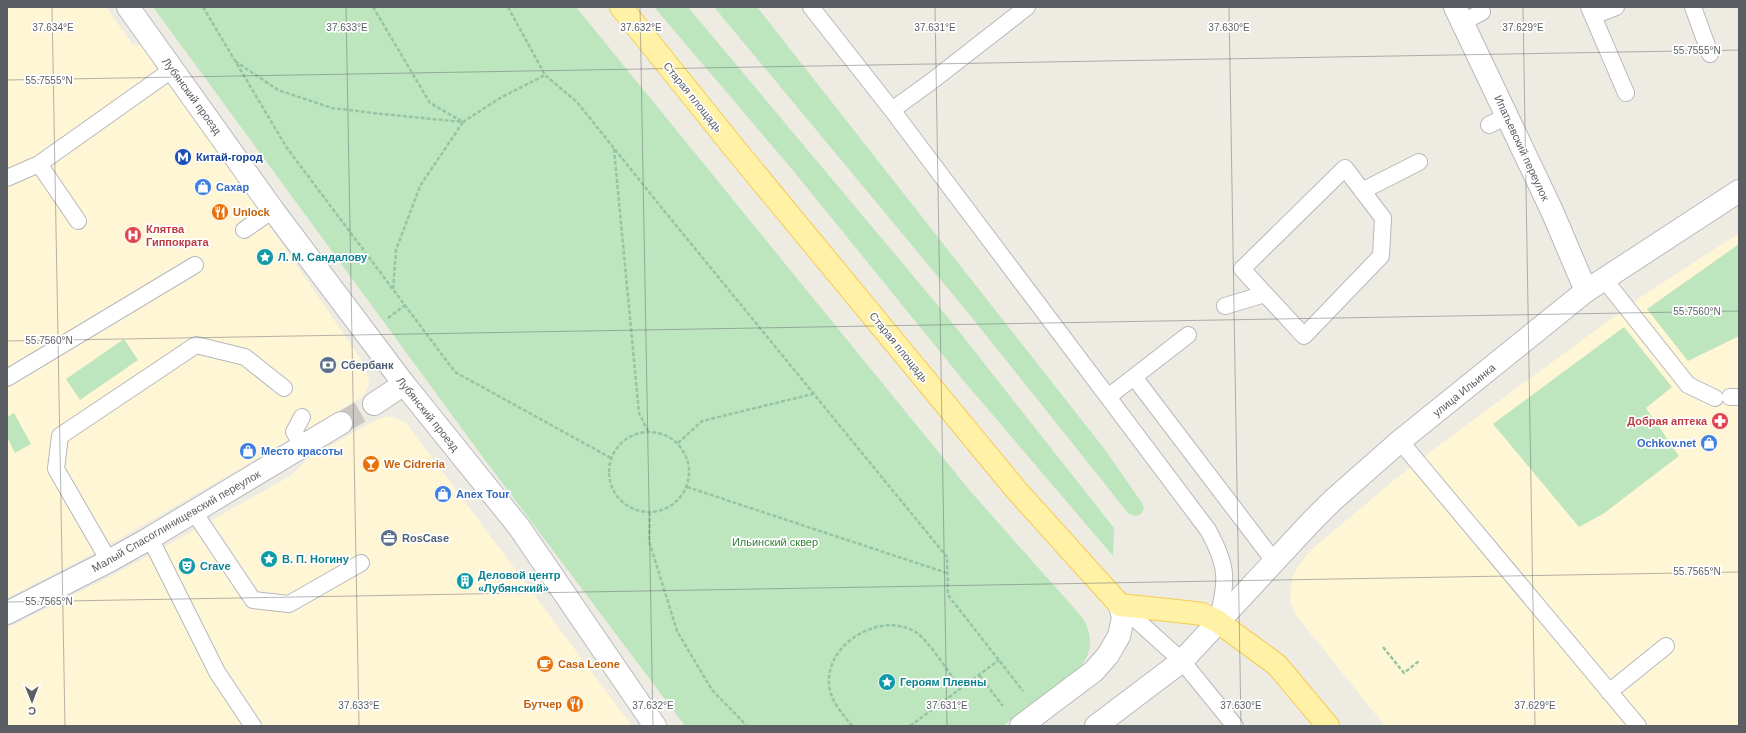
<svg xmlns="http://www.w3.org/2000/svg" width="1746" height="733" viewBox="0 0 1746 733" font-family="Arial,sans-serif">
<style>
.commercial{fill:#fff6d6}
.green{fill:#bee6be}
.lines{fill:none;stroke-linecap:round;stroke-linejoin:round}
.street-tunnel{stroke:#c9c8c2;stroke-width:22;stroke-dasharray:22 11;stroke-linecap:butt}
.lane-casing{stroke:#b5b8bd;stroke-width:18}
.street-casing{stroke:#b5b8bd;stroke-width:24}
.secondary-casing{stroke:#b6b9bf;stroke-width:24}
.primary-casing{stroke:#f5cb54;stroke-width:24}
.path{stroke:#95c5a4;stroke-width:2.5;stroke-dasharray:4 2;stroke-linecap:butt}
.lane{stroke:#fff;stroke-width:16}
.street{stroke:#fff;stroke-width:22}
.secondary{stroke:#fff;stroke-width:22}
.primary{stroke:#fff2a6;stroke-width:22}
.ticks{fill:none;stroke:#5a5e63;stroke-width:1;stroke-opacity:0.45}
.labels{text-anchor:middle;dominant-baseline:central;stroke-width:3.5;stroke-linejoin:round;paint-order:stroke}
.street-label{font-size:11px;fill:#5a5e63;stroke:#fff}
.transit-label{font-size:11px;font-weight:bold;fill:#164399;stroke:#fff;text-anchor:start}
.shop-label{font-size:11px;font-weight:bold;fill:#366cbe;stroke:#fff;text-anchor:start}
.food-label{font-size:11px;font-weight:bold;fill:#c56008;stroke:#fff;text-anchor:start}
.health-label{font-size:11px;font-weight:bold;fill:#be3a42;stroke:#fff;text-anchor:start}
.culture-label{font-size:11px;font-weight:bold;fill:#0d838f;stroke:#fff;text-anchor:start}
.service-label{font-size:11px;font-weight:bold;fill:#4e5e75;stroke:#fff;text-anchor:start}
.park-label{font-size:11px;fill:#328337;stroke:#fff}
.ticks-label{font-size:10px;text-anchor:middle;fill:#5a5e63;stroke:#fff;stroke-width:3.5;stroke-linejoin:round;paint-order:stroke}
</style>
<rect width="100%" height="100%" fill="#eeebe2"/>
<path class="commercial" d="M7,7H106L132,44L147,46L364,364L369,381L368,387L362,397L102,549L7,598Z
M1739,233V726H1385L1295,614L1291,604L1290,595L1293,576L1298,566L1311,550L1393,481L1442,443L1641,297Z
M388,416L399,419L406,423L632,726H7V628L111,576L157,551L292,475L307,459L376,420Z"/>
<path class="green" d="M153,7H576L971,492L1082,617C1094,636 1093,656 1076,671L1003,726H685L482,456Z
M654,7H688L950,320L1114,528L1113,556L963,380L791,168Z
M714,7H757L1106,451L1142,503L1144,509L1141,514L1135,516L1128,513L965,309Z
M1739,244V336L1688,361L1647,309Z
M1624,327L1672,387L1646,408L1679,456L1603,514L1579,527L1493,424Z
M124,339L138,360L80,400L66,379Z
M14,413L31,444L15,453L7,437V417Z"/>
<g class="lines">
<path class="street-tunnel" d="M341,423L374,404"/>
<g class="lane-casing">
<path id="lane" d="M811,7L892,110L1208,530C1229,568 1227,581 1217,621
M1589,7L1626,93
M1693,7L1710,54
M1593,16L1616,7
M1463,22L1482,12
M892,110L932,81L1027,7
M1489,125L1507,116
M1345,168L1383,218L1381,256L1304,336L1242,269Z
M7,178L39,164
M1362,191L1419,162
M78,221L39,164L173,69
M244,230L273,210
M1604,279L1688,385L1715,398
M1225,306L1265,294
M1134,377L1274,561
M7,378L195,265
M1108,397L1188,335
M1730,397H1739
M302,417L294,432L303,446
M1400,441L1638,726
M194,512L253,600L289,604L361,563
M150,538L217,672L253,726
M109,561L56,469L60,436L196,345L245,357L284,388
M1120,605L1182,661L1235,726
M1609,692L1666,646"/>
</g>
<g class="street-casing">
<path id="street" d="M1455,7L1552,211L1586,291
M374,404L404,384
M7,613L109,561L150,538L341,423"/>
</g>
<g class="secondary-casing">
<path id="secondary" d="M128,7L273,210L404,384L519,527L655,726
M1021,726L1094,671L1108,655L1119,636L1123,618L1120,605
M1096,726L1182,661L1311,522L1333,500L1400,441L1586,291L1739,191"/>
</g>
<g class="primary-casing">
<path id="primary" d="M621,7L735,149L1018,492L1120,605L1186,612L1202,614L1217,621L1277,665L1328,726"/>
</g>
<path class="path" d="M203,7L287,148L455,372L611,458
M373,7L430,103L463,122L420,186L396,250L393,290
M508,7L545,75L577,102L657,202L947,557L948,595L1023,691
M235,61L278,90L332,108L382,114L463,122L500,98L545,75
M614,149L639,413L648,431
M388,318L405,305
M609 472a40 40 0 1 1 80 0a40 40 0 1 1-80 0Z
M678,443L702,421L813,394
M687,487L947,573
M650,512L649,541L677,631L712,690L747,726
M1383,647L1404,673L1419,661
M979,675L1003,706
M947,699L955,710
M852,726C843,714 830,701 829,684C826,642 883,610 917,633C929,641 951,676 960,688
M910,726L999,660"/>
<use href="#lane" class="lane"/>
<use href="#street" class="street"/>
<use href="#secondary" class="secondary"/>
<use href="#primary" class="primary"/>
</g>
<path class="ticks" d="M52,7L65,726M346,7L359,726M640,7L653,726M935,7L947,726M1229,7L1241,726M1523,7L1535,726M7,80L1739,50M7,341L1739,311M7,602L1739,572"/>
<defs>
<g id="metro-disc" transform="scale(0.9)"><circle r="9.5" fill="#1a4fb4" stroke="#fff"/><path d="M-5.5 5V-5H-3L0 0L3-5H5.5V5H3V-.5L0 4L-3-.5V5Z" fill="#fff"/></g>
<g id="shop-disc" transform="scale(0.9)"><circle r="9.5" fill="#3f7fe0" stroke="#fff"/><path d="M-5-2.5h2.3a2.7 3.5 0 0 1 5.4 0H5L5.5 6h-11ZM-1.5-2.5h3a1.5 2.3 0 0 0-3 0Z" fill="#fff"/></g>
<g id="restaurant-disc" transform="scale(0.9)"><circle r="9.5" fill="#e8710a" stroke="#fff"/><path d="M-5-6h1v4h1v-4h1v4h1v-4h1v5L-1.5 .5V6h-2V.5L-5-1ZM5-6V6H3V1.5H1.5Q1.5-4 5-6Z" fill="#fff"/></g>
<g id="hospital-disc" transform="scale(0.9)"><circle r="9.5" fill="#e0444e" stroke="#fff"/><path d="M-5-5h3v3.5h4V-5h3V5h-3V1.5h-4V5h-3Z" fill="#fff"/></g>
<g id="sight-disc" transform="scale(0.9)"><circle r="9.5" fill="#0f9aa8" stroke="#fff"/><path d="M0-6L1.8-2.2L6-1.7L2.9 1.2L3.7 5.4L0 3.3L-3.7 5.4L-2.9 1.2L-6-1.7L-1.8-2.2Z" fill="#fff"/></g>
<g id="bank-disc" transform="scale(0.9)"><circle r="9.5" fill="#5c6f8a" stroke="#fff"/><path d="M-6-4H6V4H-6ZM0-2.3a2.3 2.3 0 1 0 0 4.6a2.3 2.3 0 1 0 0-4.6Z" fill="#fff"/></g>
<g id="pharmacy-disc" transform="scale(0.9)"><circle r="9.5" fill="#e0444e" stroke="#fff"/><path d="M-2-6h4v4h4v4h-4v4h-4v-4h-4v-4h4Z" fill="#fff"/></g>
<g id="bar-disc" transform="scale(0.9)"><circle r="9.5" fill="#e8710a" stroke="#fff"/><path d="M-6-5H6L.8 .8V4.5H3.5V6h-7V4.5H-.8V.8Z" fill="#fff"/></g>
<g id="office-disc" transform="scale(0.9)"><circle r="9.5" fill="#5c6f8a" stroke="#fff"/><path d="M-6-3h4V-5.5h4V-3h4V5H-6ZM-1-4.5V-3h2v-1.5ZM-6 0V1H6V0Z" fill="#fff"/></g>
<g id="theatre-disc" transform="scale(0.9)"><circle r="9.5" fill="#0f9aa8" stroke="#fff"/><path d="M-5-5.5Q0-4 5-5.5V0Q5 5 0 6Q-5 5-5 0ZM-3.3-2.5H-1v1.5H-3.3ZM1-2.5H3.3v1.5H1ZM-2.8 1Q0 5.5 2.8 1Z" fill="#fff"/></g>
<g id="building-disc" transform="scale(0.9)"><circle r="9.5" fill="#0f9aa8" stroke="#fff"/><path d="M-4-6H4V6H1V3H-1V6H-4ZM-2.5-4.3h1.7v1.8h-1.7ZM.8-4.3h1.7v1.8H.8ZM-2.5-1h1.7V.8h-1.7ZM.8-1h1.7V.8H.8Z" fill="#fff"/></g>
<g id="cafe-disc" transform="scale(0.9)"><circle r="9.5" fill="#e8710a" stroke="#fff"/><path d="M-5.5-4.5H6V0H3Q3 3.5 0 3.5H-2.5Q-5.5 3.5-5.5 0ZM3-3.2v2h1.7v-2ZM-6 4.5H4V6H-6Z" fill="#fff"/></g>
</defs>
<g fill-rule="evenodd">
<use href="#metro-disc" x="183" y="157"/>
<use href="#shop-disc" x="203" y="187"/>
<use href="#restaurant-disc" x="220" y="212"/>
<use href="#hospital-disc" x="133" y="235"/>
<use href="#sight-disc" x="265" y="257"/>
<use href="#bank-disc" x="328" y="365"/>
<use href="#pharmacy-disc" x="1720" y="421"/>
<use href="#shop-disc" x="1709" y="443"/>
<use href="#shop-disc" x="248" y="451"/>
<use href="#bar-disc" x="371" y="464"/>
<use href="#shop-disc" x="443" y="494"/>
<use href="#office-disc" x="389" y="538"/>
<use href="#sight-disc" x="269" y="559"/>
<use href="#theatre-disc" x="187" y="566"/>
<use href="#building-disc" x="465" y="581"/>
<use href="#cafe-disc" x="545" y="664"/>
<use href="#sight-disc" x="887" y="682"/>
<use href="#restaurant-disc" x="575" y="704"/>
</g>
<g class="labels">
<g class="street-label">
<text transform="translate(192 96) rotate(54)">Лубянский проезд</text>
<text transform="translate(693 97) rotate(51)">Старая площадь</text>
<text transform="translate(1522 148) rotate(65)">Ипатьевский переулок</text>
<text transform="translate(899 347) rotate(51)">Старая площадь</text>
<text transform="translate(1464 390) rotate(-39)">улица Ильинка</text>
<text transform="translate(428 414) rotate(51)">Лубянский проезд</text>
<text transform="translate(176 521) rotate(-30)">Малый Спасоглинищевский переулок</text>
</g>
<g class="transit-label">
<text x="196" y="157">Китай-город</text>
</g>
<g class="shop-label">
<text x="216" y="187">Сахар</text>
<text x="1696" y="443" text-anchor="end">Ochkov.net</text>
<text x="261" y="451">Место красоты</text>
<text x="456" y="494">Anex Tour</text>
</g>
<g class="food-label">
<text x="233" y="212">Unlock</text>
<text x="384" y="464">We Cidreria</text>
<text x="558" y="664">Casa Leone</text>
<text x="562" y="704" text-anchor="end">Бутчер</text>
</g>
<g class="health-label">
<text x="146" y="229">Клятва<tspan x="146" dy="13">Гиппократа</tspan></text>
<text x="1707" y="421" text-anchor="end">Добрая аптека</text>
</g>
<g class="culture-label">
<text x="278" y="257">Л. М. Сандалову</text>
<text x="282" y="559">В. П. Ногину</text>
<text x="200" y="566">Crave</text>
<text x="478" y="575">Деловой центр<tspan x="478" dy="13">«Лубянский»</tspan></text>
<text x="900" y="682">Героям Плевны</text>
</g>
<g class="service-label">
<text x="341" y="365">Сбербанк</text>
<text x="402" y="538">RosCase</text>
</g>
<g class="park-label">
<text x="775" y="542">Ильинский сквер</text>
</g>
</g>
<g class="ticks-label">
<text x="53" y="31">37.634°E</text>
<text x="347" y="31">37.633°E</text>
<text x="641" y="31">37.632°E</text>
<text x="935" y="31">37.631°E</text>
<text x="1229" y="31">37.630°E</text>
<text x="1523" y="31">37.629°E</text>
<text x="1697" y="54">55.7555°N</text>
<text x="49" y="84">55.7555°N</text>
<text x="1697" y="315">55.7560°N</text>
<text x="49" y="344">55.7560°N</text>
<text x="1697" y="575">55.7565°N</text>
<text x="49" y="605">55.7565°N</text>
<text x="359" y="709">37.633°E</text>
<text x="653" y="709">37.632°E</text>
<text x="947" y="709">37.631°E</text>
<text x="1241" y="709">37.630°E</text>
<text x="1535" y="709">37.629°E</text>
</g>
<rect width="1746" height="733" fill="none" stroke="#5a5e63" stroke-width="16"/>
<g transform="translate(32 701) rotate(179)" stroke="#ffffff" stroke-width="3" paint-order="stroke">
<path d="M0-3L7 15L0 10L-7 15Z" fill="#5a5e63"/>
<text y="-6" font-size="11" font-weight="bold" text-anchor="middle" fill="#5a5e63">С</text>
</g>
</svg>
